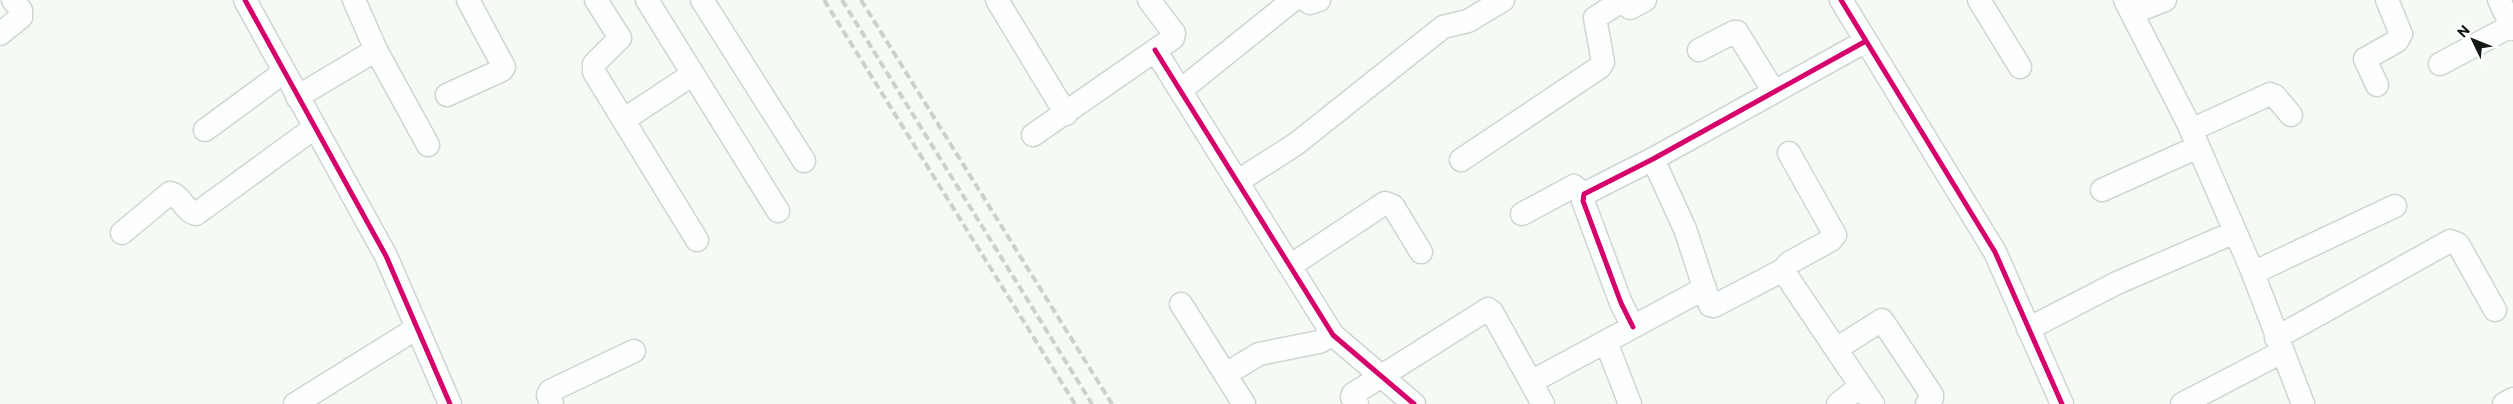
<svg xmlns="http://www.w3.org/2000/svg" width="2513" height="404" viewBox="0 0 2513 404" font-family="Commissioner,sans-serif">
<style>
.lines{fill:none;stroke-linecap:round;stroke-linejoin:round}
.minor-casing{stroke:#d0d5d0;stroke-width:25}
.minor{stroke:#fdfefe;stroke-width:22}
.rail{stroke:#cdd0cd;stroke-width:4;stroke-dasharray:8 4;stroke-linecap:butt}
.cycleway-casing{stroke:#fff;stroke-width:8}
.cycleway{stroke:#d6006c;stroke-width:5}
</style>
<rect width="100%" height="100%" fill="#f4fbf5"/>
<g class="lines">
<g class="minor-casing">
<path id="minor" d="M245,0L386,256L450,404
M354,0L376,50L428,145
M596,0L620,38L594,64V72L697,240
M647,0L778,211
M702,0L804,161
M997,0L1066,114
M1305,0L1310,3L1319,0
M1623,0L1630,8L1645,0
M1841,0L1995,252L2062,404
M1979,0L2020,67
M2125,0L2188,123L2251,268L2303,404
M2499,0L2513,29
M2132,13L2165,0
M0,34L21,17V10L13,0
M1155,50L1333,335L1414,404
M1699,50L1734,32H1737L1774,92
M2440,64L2511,26
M2377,85L2365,59L2397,41L2401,34L2387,0
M1181,90L1293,0
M447,95L502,70L504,67L468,0
M297,97L376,50
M625,119L693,74
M205,130L284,72
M2191,130L2270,94L2275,96L2291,115
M1033,135L1173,38L1174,33L1149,0
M1653,159L1685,229L1710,305L1714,306L1781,271L1784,272L1873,404
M1461,160L1600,67L1603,62L1595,18L1623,0
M1238,181L1296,144L1443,27L1468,21L1503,0
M2102,190L2198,147
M1522,214L1574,186L1584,194
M122,233L170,193C182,196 185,212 196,214L314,128
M1290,266L1385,203L1393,206L1421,252
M1782,271L1789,263L1831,240L1835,235L1789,153
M2253,273L2395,206
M1181,304L1244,404
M1633,327L1621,303L1583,201L1584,194L1653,159L1866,41
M2028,329L2117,283L2235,232
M2276,338L2450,241L2458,244L2495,310
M1606,342L1630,404
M1836,349L1882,320L1932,395V398L1927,404
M1226,374L1259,354L1319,342L1333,335
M1531,382L1705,288
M295,404L417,328
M552,404L548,395L550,391L634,351
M1357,404L1352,397L1353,394L1488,309L1492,312L1543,404
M1838,404L1861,386
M2182,404L2282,352
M2504,404L2513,399"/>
</g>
<use href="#minor" class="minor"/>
<path class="rail" d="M824,0L1075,404
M842,0L1092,404
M861,0L1112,404"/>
<g class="cycleway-casing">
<path id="cycleway" d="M245,0L386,256L450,404
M1841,0L1995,252L2062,404
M1155,50L1333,335L1414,404
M1633,327L1621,303L1583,201L1584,194L1653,159L1866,41"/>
</g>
<use href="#cycleway" class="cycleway"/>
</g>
<g transform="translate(2473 40) rotate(313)" stroke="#ffffff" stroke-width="4" paint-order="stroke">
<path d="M0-4L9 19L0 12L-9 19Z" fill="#131813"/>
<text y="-8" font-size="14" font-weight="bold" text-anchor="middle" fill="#131813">N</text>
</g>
</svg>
